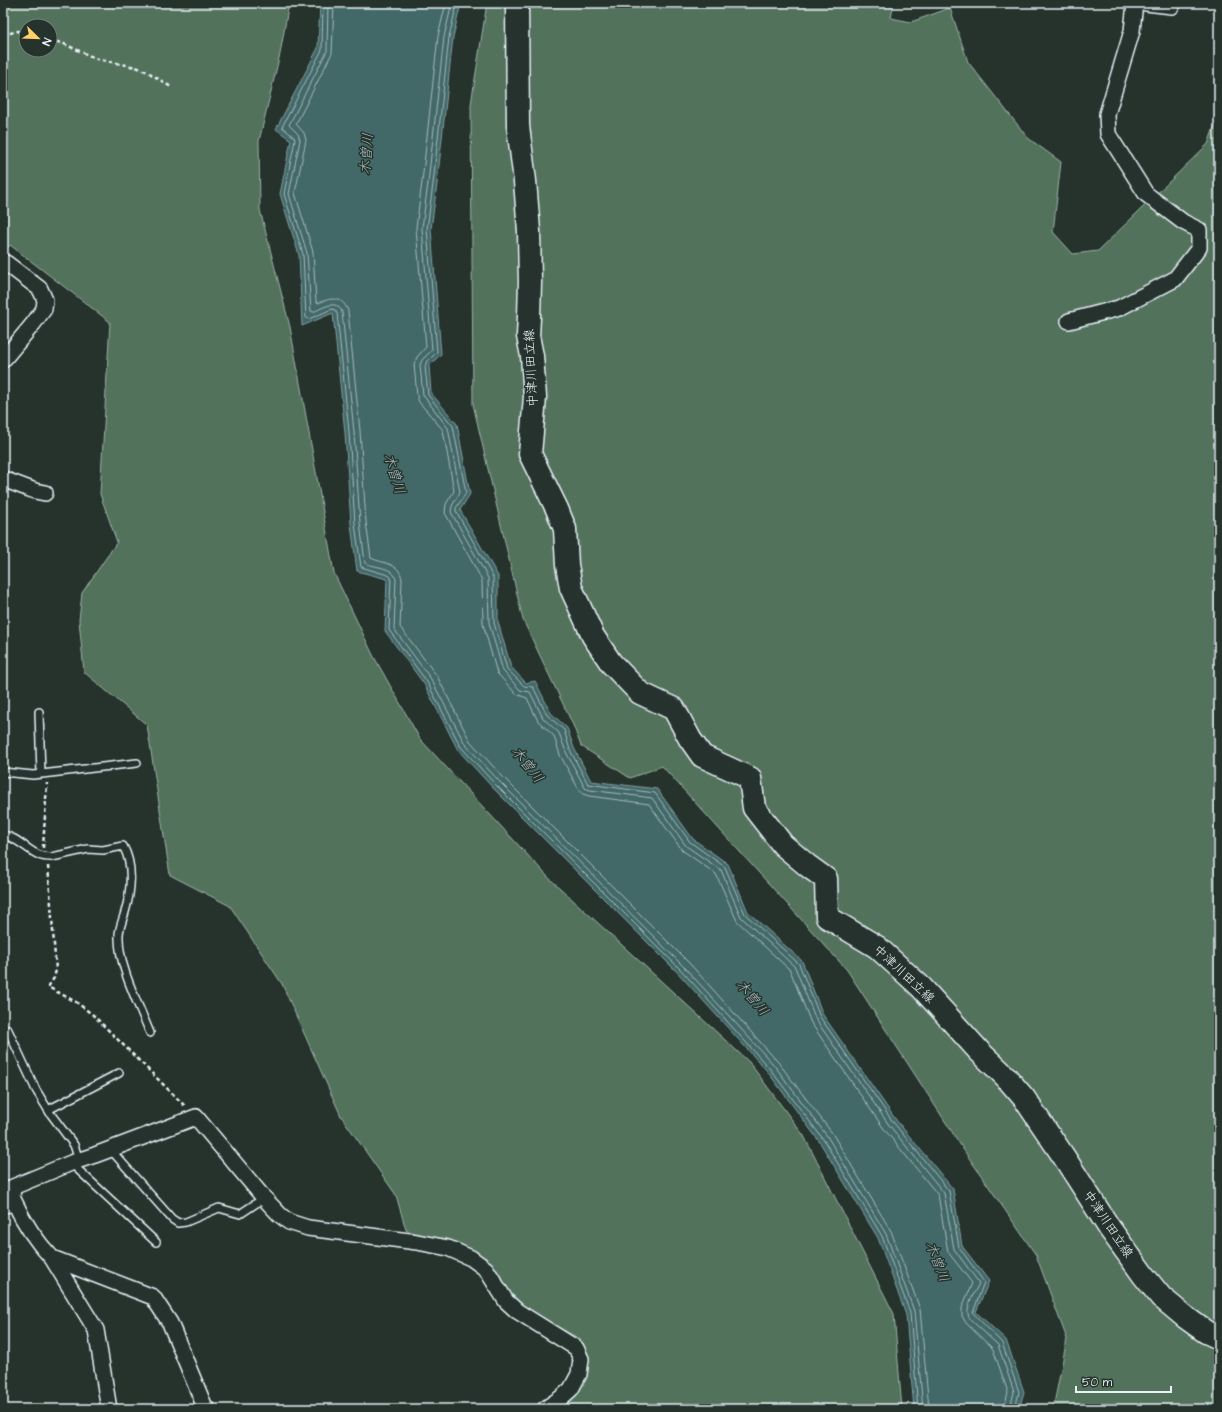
<svg xmlns="http://www.w3.org/2000/svg" width="1222" height="1412" viewBox="0 0 1222 1412" font-family="'Architects Daughter','Klee One',sans-serif">
<style>
.green{fill:#52725c;stroke:#9db2aa;fill-rule:evenodd}
.water{fill:#436868;stroke:#859fa2}
.lines{fill:none;stroke-linecap:round;stroke-linejoin:round}
.shore{stroke:#a6babe;stroke-width:1}
.service-casing{stroke:#e8f1f8;stroke-width:10}
.minor-casing{stroke:#e8f1f8;stroke-width:18}
.primary-casing{stroke:#e8f1f8;stroke-width:25}
.path{stroke:#e8f1f8;stroke-width:2.5;stroke-dasharray:4 3;stroke-linecap:butt}
.service{stroke:#26332d;stroke-width:7}
.minor{stroke:#26332d;stroke-width:15}
.primary{stroke:#26332d;stroke-width:22}
.labels{text-anchor:middle;dominant-baseline:central;stroke-width:3;stroke-linejoin:round;paint-order:stroke}
.street-label{font-size:13px;fill:#e8f1f8;stroke:#26332d}
.water-label{font-size:14px;font-style:italic;fill:#a6babe;stroke:#26332d}
</style>
<rect width="100%" height="100%" fill="#26332d"/>
<filter id="ink" filterUnits="userSpaceOnUse"><feTurbulence type="fractalNoise" baseFrequency=".025" numOctaves="2"/><feDisplacementMap in="SourceGraphic" scale="8" xChannelSelector="R" yChannelSelector="G"/><feConvolveMatrix kernelMatrix="1 2 1 2 8 2 1 2 1" color-interpolation-filters="sRGB"/></filter>
<g filter="url(#ink)">
<path class="green" d="M3,3H289L280,54L259,141L260,210L290,327L334,573L373,655L420,739L548,877L749,1062L804,1136L894,1314L902,1409H559L574,1396L580,1339L517,1305L486,1258L406,1230L396,1195L341,1116L282,984L230,906L170,875L147,725L84,672L79,620L82,593L117,542L100,494L110,322L10,245L3,253ZM26,26H50V50H26Z
M487,3H894L891,18L911,22L950,8L968,62L1028,138L1061,162L1053,232L1073,254L1098,251L1208,144L1219,114V1409H1053L1067,1339L1036,1255L967,1155L847,970L662,766L630,778L581,746L573,725L523,620L473,404L471,104Z"/>
<path class="water" d="M320,3H461L453,37L437,184L431,229L441,354L429,366L431,393L457,424L470,494L460,510L498,576V622L511,667L526,683L535,681L551,713L567,728L574,748L591,781L657,789L693,839L728,864L748,912L802,961L823,1015L896,1120L953,1189L962,1246L989,1281L976,1312L1006,1340L1024,1392L1019,1409H914L906,1315L878,1238L819,1141L767,1071L679,974L492,787L458,750L424,684L385,631L387,579L357,571L351,524L345,433L333,313L302,326L299,255L280,194L291,140L276,129L318,48Z"/>
<g class="lines">
<path class="shore" d="M323,3L322,50L282,127L294,137L295,140L284,194L303,254L306,318L309,319L332,309L335,310L337,313L349,432L355,524L361,567L388,575L391,577L389,630L427,682L461,747L495,784L682,971L770,1069L823,1139L882,1236L910,1313L918,1409
M328,3L327,51L289,125L298,134L300,140L289,194L307,253L311,311L313,312C323,308 336,298 342,312L354,432L360,523L365,563C375,568 394,566 396,580L394,629L431,679L465,744L499,781L685,968L774,1065L827,1136L886,1234L914,1311L923,1409
M334,3L332,53L296,124L304,133L306,140L295,193L313,252L316,302L318,303C331,298 342,295 348,311L360,431L366,522L371,558C383,564 400,562 402,580L400,627L437,676L470,741L503,777L690,964L778,1062L832,1133L891,1231L920,1309L929,1409
M446,3L438,36L422,182L416,228L426,347L417,357L414,364L417,396L419,402L443,430L454,491L446,504L445,513L482,580L483,624L497,673L516,694L527,698L538,721L554,736L560,755L578,788L583,794L589,796L649,804L682,850L716,874L737,921L790,970L811,1023L884,1129L938,1195L948,1252L972,1283L962,1308V1316L966,1323L993,1349L1008,1392L1004,1409
M452,3L444,37L428,183L422,228L432,350L422,360L420,365L423,395L448,428L460,492L452,506L451,512L488,578L489,623L503,671L520,690L530,692L543,718L559,733L566,752L585,788L590,790L652,798L686,846L721,870L741,917L795,967L816,1020L889,1125L944,1193L954,1249L979,1283C975,1293 963,1309 970,1319L998,1345L1014,1392L1010,1409
M457,3L449,37L433,184L427,229L437,352L426,363L425,367L428,395L453,426L466,493L456,508V511L493,577L494,623L507,669L524,686L533,687L547,715L564,730L570,750L588,784L655,793L690,842L725,867L745,914L799,964L820,1017L893,1122L949,1191L959,1247L984,1282L973,1313L1002,1343L1019,1392L1015,1409"/>
<g class="service-casing">
<path id="service" d="M39,712L41,774
M3,772L33,775L137,763
M3,835C17,837 27,850 39,855C43,857 48,857 52,857L88,849L103,850L123,846C134,865 131,892 125,912C123,920 118,930 119,938C119,968 139,1005 150,1033
M8,1030L36,1090L50,1113L74,1145L79,1160
M48,1110L119,1073
M110,1149L172,1219L178,1223L186,1222L219,1208L240,1214L264,1198
M71,1163L156,1242"/>
</g>
<g class="minor-casing">
<path id="minor" d="M1146,3L1172,6L1173,3
M1069,321L1119,308L1175,279L1199,248V230L1183,222L1146,194L1108,134L1107,114L1132,31L1135,3
M3,360L33,324L44,309L45,300L40,289L6,263
M3,479L35,491L45,493
M15,1203L12,1197L13,1187L71,1163L95,1155L196,1117L264,1198L280,1215L289,1222L308,1228L417,1242L448,1248L471,1258L486,1269L506,1301L517,1311L576,1348L581,1359L579,1374L571,1389L561,1398L545,1409
M3,1205L15,1203C24,1223 36,1241 52,1258L96,1330L109,1409
M52,1258L153,1297L170,1323L204,1405L207,1409"/>
</g>
<g class="primary-casing">
<path id="primary" d="M517,3L518,126L525,181L529,231L530,282L529,317L528,336L532,356L535,397L530,454L557,509L565,529L567,565L571,588L593,636L611,663L640,693L674,709L690,739L702,756L750,778L754,808L783,845L808,866L826,879L827,917L877,947L921,987L979,1051L1005,1076L1024,1098L1064,1157L1110,1229L1144,1276L1161,1297L1185,1317L1206,1332L1219,1338"/>
</g>
<path class="path" d="M3,35L18,31L26,33
M50,40L62,43L97,59L136,67L148,72L171,87
M43,848L47,783
M48,866L56,970L54,978L48,987L76,1002L93,1015L186,1107"/>
<use href="#service" class="service"/>
<use href="#minor" class="minor"/>
<use href="#primary" class="primary"/>
</g>
</g>
<g class="labels">
<g class="street-label">
<text transform="translate(531 368) rotate(-93)">中津川田立線</text>
<text transform="translate(904 974) rotate(43)">中津川田立線</text>
<text transform="translate(1108 1224) rotate(56)">中津川田立線</text>
</g>
<g class="water-label">
<text transform="translate(367 154) rotate(-86)">木曽川</text>
<text transform="translate(394 474) rotate(73)">木曽川</text>
<text transform="translate(527 765) rotate(51)">木曽川</text>
<text transform="translate(752 998) rotate(50)">木曽川</text>
<text transform="translate(937 1262) rotate(69)">木曽川</text>
</g>
</g>
<rect width="1222" height="1412" fill="none" stroke="#26332d" stroke-width="16"/>
<rect x="8" y="8" width="1206" height="1396" fill="none" stroke="#e8f1f8" stroke-width="1.5" filter="url(#ink)"/>
<g transform="translate(38 38) rotate(113)"><circle r="19" fill="#26332d" stroke="#747f7e"/>
<path d="M0-3L7 15L0 10L-7 15Z" fill="#ffd166"/>
<text y="-6" font-size="11" font-weight="bold" text-anchor="middle" fill="#e8f1f8">N</text>
</g>
<path d="M1076 1386v6h95v-6" fill="none" stroke="#e8f1f8" stroke-width="2"/>
<text x="1082" y="1386" font-size="12" fill="#e8f1f8" stroke="#26332d" stroke-width="3" paint-order="stroke">50 m</text>
</svg>
